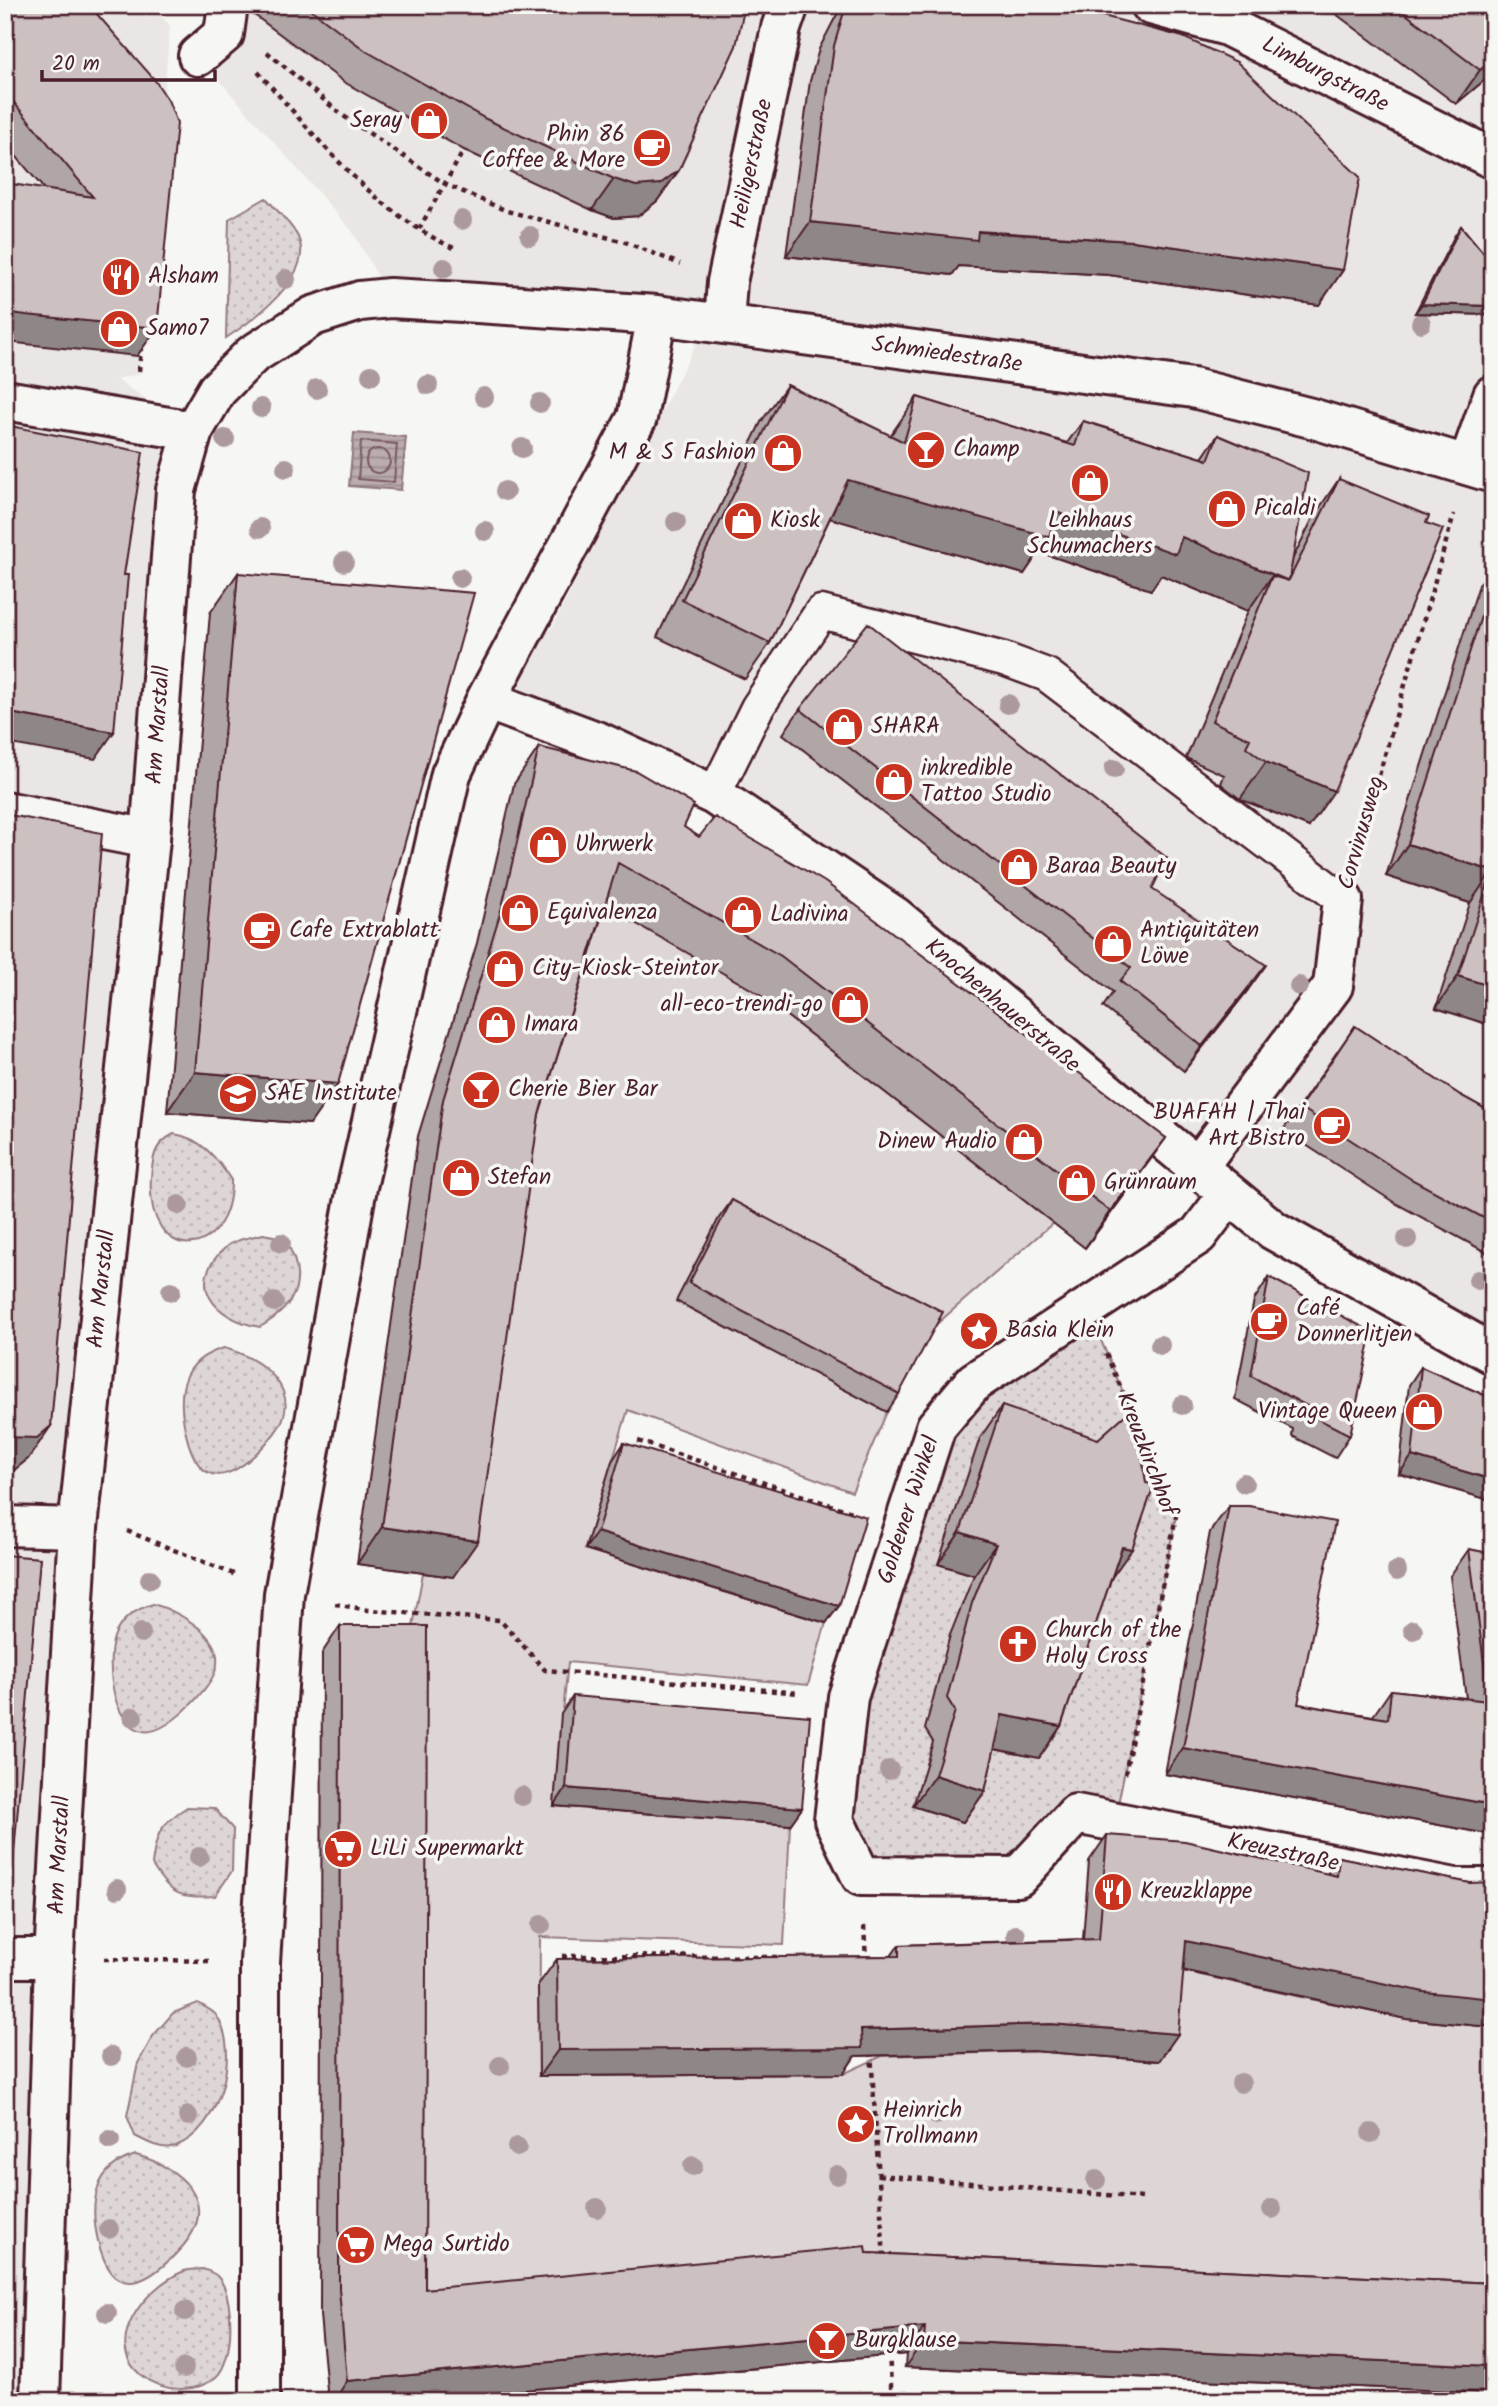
<svg xmlns="http://www.w3.org/2000/svg" width="1498" height="2406" viewBox="0 0 1498 2406" font-family="Kalam,sans-serif">
<style>
.built{fill:#e9e6e3}
.grass{fill:url(#grass-dots);stroke:#947a80;stroke-width:2}
.garden{fill:#ddd6d5;stroke:#947a80;stroke-width:2}
.water{fill:url(#water-rules);stroke:#8e747a;stroke-width:2}
.lines{fill:none;stroke-linecap:round;stroke-linejoin:round}
.shore{stroke:#77585f;stroke-width:2}
.service-casing{stroke:#4a1f2b;stroke-width:37}
.pedestrian-casing{stroke:#4a1f2b;stroke-width:44}
.minor-casing{stroke:#4a1f2b;stroke-width:44}
.path{stroke:#4a1f2b;stroke-width:4.5;stroke-dasharray:5 5;stroke-linecap:butt}
.service{stroke:#f6f6f2;stroke-width:32}
.pedestrian{stroke:#f6f6f2;stroke-width:38}
.minor{stroke:#f6f6f2;stroke-width:38}
.tree{fill:#ac999c}
.wall{fill:#afa6a5;stroke:#4a1f2b;stroke-width:2}
.shaded-wall{fill:#8f8786;stroke:#4a1f2b;stroke-width:2}
.building{fill:#ccc1c0;stroke:#4a1f2b;stroke-width:2}
.labels{text-anchor:middle;dominant-baseline:central;stroke-width:7;stroke-linejoin:round;paint-order:stroke}
.street-label{font-size:23px;fill:#4a1f2b;stroke:#f6f6f2}
.poi-label{font-size:23px;fill:#4a1f2b;stroke:#f6f6f2;text-anchor:start}
</style>
<defs>
<pattern id="grass-dots" width="8" height="8" patternUnits="userSpaceOnUse" patternTransform="scale(1.75)"><rect width="8" height="8" fill="#ddd6d5"/><path d="M2 2h.1M6 6h.1" fill="none" stroke="#bfb7b7" stroke-width="1.8" stroke-linecap="round"/></pattern>
<pattern id="water-rules" width="6" height="5" patternUnits="userSpaceOnUse" patternTransform="scale(1.75)"><rect width="6" height="5" fill="#bbadae"/><path d="M0 2.5h6" fill="none" stroke="#9a8c8e"/></pattern>
</defs>
<rect width="100%" height="100%" fill="#f6f6f2"/>
<filter id="ink" filterUnits="userSpaceOnUse"><feTurbulence type="fractalNoise" baseFrequency=".0143" numOctaves="2"/><feDisplacementMap in="SourceGraphic" scale="14" xChannelSelector="R" yChannelSelector="G"/><feConvolveMatrix kernelMatrix="1 2 1 2 8 2 1 2 1" color-interpolation-filters="sRGB"/></filter>
<g filter="url(#ink)">
<path class="built" d="M5,5H152L170,26L139,374L116,379L193,431L107,1236L40,2401H5Z
M228,5H1493V1354L1407,1308L714,795L486,700L553,626L696,344L769,332L390,298L353,232L205,64Z"/>
<path class="grass" d="M266,198C276,210 291,223 298,237C316,275 252,321 226,338L229,219Z
M174,1134C201,1138 217,1158 231,1180C232,1262 145,1268 151,1177C153,1156 154,1144 174,1134Z
M263,1234L284,1238C308,1276 299,1305 260,1327C215,1319 183,1284 227,1246C235,1239 252,1237 263,1234Z
M1088,1310L1176,1516L1115,1819L1076,1814L1018,1877L861,1876L834,1820L936,1427Z
M224,1348C263,1358 307,1393 274,1434C242,1473 202,1502 186,1434C182,1417 179,1398 185,1381C191,1362 206,1353 224,1348Z
M153,1604C179,1611 228,1638 215,1672C207,1692 165,1736 143,1731C111,1725 106,1662 114,1637C121,1618 136,1609 153,1604Z
M187,1807L214,1808L233,1829L232,1871L215,1896C180,1898 171,1896 152,1865C156,1833 160,1824 187,1807Z
M198,2003C203,2006 212,2010 216,2015C242,2052 219,2130 176,2146C161,2151 147,2142 135,2136L127,2116L138,2063L153,2036L173,2013Z
M136,2155C180,2167 221,2202 183,2246C150,2283 114,2306 98,2241C94,2224 92,2205 98,2188C104,2169 119,2160 136,2155Z
M203,2269C208,2271 214,2273 217,2276C235,2293 235,2360 216,2377C195,2395 161,2391 142,2376C100,2343 146,2287 182,2272C188,2269 196,2270 203,2269Z"/>
<path class="garden" d="M589,896L756,992L1053,1223L931,1329L677,1301L887,1412L852,1492L628,1410L585,1549L826,1623L808,1685L568,1662L554,1805L790,1825L784,1945L540,1937L539,2076L843,2074L882,2056L1073,2050V2054L1159,2061L1167,1965C1274,1993 1382,2018 1493,2023V2310L407,2315L408,1653L423,1573L453,1576L513,1150Z"/>
<path class="water" d="M354,433L406,437L401,490L349,486Z"/>
<g class="lines">
<path class="shore" d="M361,441L397,444L394,482L358,479Z
M366 461a12 12 0 1 1 24 0a12 12 0 1 1-24 0Z"/>
<g class="service-casing">
<path id="service" d="M714,795L757,708L821,612L1004,659L1047,675L1343,900"/>
</g>
<g class="pedestrian-casing">
<path id="pedestrian" d="M1151,5L1227,26L1493,159
M198,56L224,34L228,5
M724,323L727,282L781,28L789,5
M1468,465L1493,395
M5,811L150,839
M1197,1168L1333,986L1343,900"/>
</g>
<g class="minor-casing">
<path id="minor" d="M5,400L193,431
M486,700L599,742L714,795L894,916L1273,1230L1493,1354
M1229,1194L1198,1235L974,1382L936,1427L848,1697L834,1820L861,1876L1018,1877L1076,1814L1455,1888H1493
M5,1526L78,1528
M5,1958H54
M40,2401L54,1958L78,1528L150,839L176,490L193,431L217,390L252,355L313,316L360,301L390,298L462,302L657,315L1193,388L1311,418L1493,473
M260,2401V1962L284,1594L357,1187L451,774L486,700L637,418L657,315"/>
</g>
<path class="path" d="M267,52L342,115L445,184L507,211L625,242L680,264
M258,72C317,137 373,212 456,249
M419,229L464,150
M139,371L141,348
M1357,852L1454,514
M1106,1354L1132,1413
M638,1441L855,1513
M127,1531L236,1575
M335,1604L368,1610L500,1620L545,1670L799,1693
M1125,1774L1176,1516L1137,1424
M864,1926L866,1960
M562,1956L777,1957
M104,1959L210,1961
M871,2052L884,2260
M878,2175L1142,2198
M889,2353L892,2401"/>
<use href="#service" class="service"/>
<use href="#pedestrian" class="pedestrian"/>
<use href="#minor" class="minor"/>
</g>
<g class="tree">
<circle cx="462" cy="220" r="10"/>
<circle cx="530" cy="236" r="10"/>
<circle cx="444" cy="268" r="10"/>
<circle cx="286" cy="279" r="10"/>
<circle cx="1421" cy="323" r="10"/>
<circle cx="371" cy="375" r="10"/>
<circle cx="428" cy="385" r="10"/>
<circle cx="317" cy="389" r="10"/>
<circle cx="484" cy="397" r="10"/>
<circle cx="540" cy="403" r="10"/>
<circle cx="261" cy="408" r="10"/>
<circle cx="225" cy="439" r="10"/>
<circle cx="522" cy="448" r="10"/>
<circle cx="286" cy="468" r="10"/>
<circle cx="505" cy="491" r="10"/>
<circle cx="676" cy="522" r="10"/>
<circle cx="260" cy="528" r="10"/>
<circle cx="485" cy="531" r="10"/>
<circle cx="344" cy="562" r="10"/>
<circle cx="460" cy="578" r="10"/>
<circle cx="1008" cy="704" r="10"/>
<circle cx="1114" cy="769" r="10"/>
<circle cx="1299" cy="986" r="10"/>
<circle cx="179" cy="1205" r="10"/>
<circle cx="1407" cy="1239" r="10"/>
<circle cx="281" cy="1243" r="10"/>
<circle cx="1478" cy="1280" r="10"/>
<circle cx="171" cy="1291" r="10"/>
<circle cx="274" cy="1302" r="10"/>
<circle cx="1160" cy="1345" r="10"/>
<circle cx="1182" cy="1405" r="10"/>
<circle cx="1244" cy="1483" r="10"/>
<circle cx="1397" cy="1571" r="10"/>
<circle cx="150" cy="1579" r="10"/>
<circle cx="1413" cy="1630" r="10"/>
<circle cx="141" cy="1633" r="10"/>
<circle cx="133" cy="1717" r="10"/>
<circle cx="889" cy="1770" r="10"/>
<circle cx="522" cy="1796" r="10"/>
<circle cx="199" cy="1857" r="10"/>
<circle cx="117" cy="1889" r="10"/>
<circle cx="541" cy="1925" r="10"/>
<circle cx="1016" cy="1935" r="10"/>
<circle cx="111" cy="2056" r="10"/>
<circle cx="187" cy="2057" r="10"/>
<circle cx="500" cy="2066" r="10"/>
<circle cx="1241" cy="2083" r="10"/>
<circle cx="936" cy="2115" r="10"/>
<circle cx="188" cy="2116" r="10"/>
<circle cx="1371" cy="2133" r="10"/>
<circle cx="110" cy="2140" r="10"/>
<circle cx="517" cy="2147" r="10"/>
<circle cx="693" cy="2166" r="10"/>
<circle cx="837" cy="2175" r="10"/>
<circle cx="1096" cy="2180" r="10"/>
<circle cx="597" cy="2208" r="10"/>
<circle cx="1272" cy="2209" r="10"/>
<circle cx="109" cy="2229" r="10"/>
<circle cx="185" cy="2311" r="10"/>
<circle cx="107" cy="2313" r="10"/>
<circle cx="184" cy="2368" r="10"/>
</g>
<path class="wall" d="M5,5H89L137,356L44,189L5,143Z
M249,5H745L679,170L657,201L638,216L614,218L592,210L464,150L344,82L249,11Z
M843,5H1061L1343,270L1319,305L1109,275L959,266L952,275L786,256L810,81L819,49L835,18Z
M1324,5H1493V73L1456,104Z
M1461,226L1493,264V315L1415,313L1455,235Z
M787,385L890,436L917,397L1067,443L1083,421L1202,458L1218,435L1293,558L1314,516L1339,479L1309,827L1240,799L1221,784L1224,775L1186,758L1248,611L1161,575L1151,590L1039,552L1024,574L830,518L770,643L745,679L657,637L761,422Z
M1493,565V1026L1436,1008L1470,903L1386,876L1479,585Z
M238,573L310,1124L167,1112L210,613Z
M800,709L1152,889L1248,990L1184,1071L1103,1007L1113,992L783,734Z
M539,747L684,827L1166,1138L1140,1174L1085,1248L756,992L605,906L539,1114L453,1577L357,1564L418,1136L477,943L514,784Z
M1355,1026L1460,1095L1493,1113V1256L1395,1203L1283,1130Z
M732,1200L899,1394L887,1412L676,1301L719,1218Z
M1269,1277L1350,1435L1335,1458L1292,1436L1293,1429L1235,1399L1254,1300Z
M1421,1367L1493,1399V1501L1399,1474L1409,1385Z
M1002,1406L1112,1576L1061,1726L1039,1758L994,1749L985,1791L963,1822L913,1806L933,1742L925,1729L950,1635L974,1575L938,1564L980,1438Z
M624,1443L839,1606L826,1623L585,1549L612,1461Z
M1229,1506L1298,1704L1373,1716L1391,1690L1466,1698L1450,1576L1469,1549L1493,1554V1835L1165,1774L1210,1532Z
M340,1626L425,2289L867,2253L1493,2283V2393L905,2367L906,2354L407,2401H328L320,2315L322,1653Z
M573,1696L802,1808L790,1825L554,1806L561,1714Z
M1107,1835L1327,1874L1339,1857L1470,1883L1480,2026L1406,2019L1183,1971L1159,2061L1033,2051L855,2056L843,2074L539,2076L538,1985L557,1959L891,1956L899,1945L1083,1939L1089,1861Z"/>
<path class="shaded-wall" d="M1493,59V73L1456,104L1480,70Z
M679,170L657,201L638,216L614,218L592,210L614,179Z
M810,222L1133,241L1343,270L1319,305L1109,275L959,266L952,275L786,256Z
M1422,304L1493,306V315L1415,313Z
M5,312L157,328L137,356L7,342H5Z
M848,480L1056,512L1182,537L1289,581L1272,576L1248,611L1161,575L1151,590L1039,552L1024,574L822,516Z
M5,712L114,732L95,759L5,743Z
M1266,762L1334,791L1309,827L1240,799Z
M1408,844L1492,871L1470,903L1386,876Z
M1266,965L1248,990L1184,1071L1202,1046Z
M1458,976L1493,987V1026L1436,1008Z
M195,1072L338,1084L310,1124L167,1112Z
M1166,1138L1140,1174L1085,1248L1110,1211Z
M51,1426L28,1459L13,1471H5V1437Z
M1412,1456L1493,1480V1501L1399,1474Z
M382,1527L478,1541L453,1577L357,1564Z
M597,1532L839,1606L826,1623L585,1549Z
M960,1532L996,1544L974,1575L938,1564Z
M1122,1547L1132,1549L1110,1580Z
M1002,1715L1061,1726L1039,1758L980,1746Z
M1183,1748L1493,1805V1835L1165,1774Z
M935,1775L985,1791L963,1822L913,1806Z
M566,1788L802,1808L790,1825L554,1806Z
M5,1875H12L5,1885Z
M1186,1941L1493,1999V2026H1480L1406,2019L1168,1967Z
M1051,2024L1178,2034L1159,2061L1033,2051L855,2056L843,2074L539,2076L558,2050L861,2030Z
M925,2327L906,2354L407,2401H334L347,2381Z
M924,2340L1493,2366V2393L905,2367Z"/>
<path class="building" d="M5,5H89L154,79L168,100L177,123L157,328L26,315L5,312V183L93,197L5,92Z
M305,5H745L736,46L679,170L660,184L636,186L614,179L486,119L366,51Z
M848,5H1061L1183,37L1237,62L1360,177L1343,270L1133,241L978,231L977,240L810,222L834,46L843,15Z
M1394,5H1493V59L1480,70Z
M1461,226L1493,264V306L1422,304Z
M787,385L904,442L917,397L1075,446L1083,421L1208,460L1218,435L1308,473L1289,580L1339,479L1429,516L1426,523L1443,529L1334,791L1266,762L1246,747L1250,739L1212,721L1272,576L1289,581L1182,537L1176,554L1056,512L1049,537L848,480L770,643L682,600Z
M5,425L143,452L124,575H128L114,732L5,712Z
M238,573L474,593L338,1084L195,1072Z
M1493,579V987L1458,976L1492,871L1408,844Z
M868,623L1167,858L1152,889L1266,965L1202,1046L1120,981L1131,968L800,709Z
M539,747L636,771L694,805L684,827L699,837L715,817L825,882L1166,1138L1110,1211L781,956L618,863L539,1114L478,1541L382,1527L443,1100L502,907Z
M5,814L102,833L51,1426L37,1438L5,1437Z
M1355,1026L1460,1095L1493,1113V1223L1411,1179L1300,1107Z
M732,1200L943,1312L899,1394L689,1283Z
M1269,1277L1372,1332L1350,1435L1308,1414L1309,1407L1251,1376Z
M1421,1367L1493,1399V1480L1412,1456Z
M1002,1406L1098,1439L1135,1406L1146,1483L1154,1485L1132,1549L1122,1547L1061,1726L1002,1715L985,1791L935,1775L955,1711L947,1698L972,1603L996,1544L960,1532Z
M624,1443L866,1517L839,1606L597,1532Z
M1229,1506H1249L1335,1522L1298,1704L1388,1719L1391,1690L1489,1701L1469,1549L1493,1554V1805L1183,1748Z
M5,1555L40,1558L12,1875H5Z
M340,1626H427L425,2289L866,2246L867,2253L1493,2283V2366L924,2340L925,2327L347,2381L339,2289Z
M573,1696L810,1716L802,1808L566,1788Z
M1107,1835L1185,1841L1337,1876L1339,1857L1470,1883L1493,1882V1999L1424,1992L1186,1941L1178,2034L1051,2024L861,2030L862,2048L558,2050L557,1959L899,1956V1945L1099,1939Z
M5,1984H9L5,2174Z"/>
</g>
<defs>
<g id="shop-disc" transform="scale(2.0125)"><circle r="9.5" fill="#c8321e" stroke="#f6f6f2"/><path d="M-5-2.5h2.3a2.7 3.5 0 0 1 5.4 0H5L5.5 6h-11ZM-1.5-2.5h3a1.5 2.3 0 0 0-3 0Z" fill="#fff"/></g>
<g id="cafe-disc" transform="scale(2.0125)"><circle r="9.5" fill="#c8321e" stroke="#f6f6f2"/><path d="M-5.5-4.5H6V0H3Q3 3.5 0 3.5H-2.5Q-5.5 3.5-5.5 0ZM3-3.2v2h1.7v-2ZM-6 4.5H4V6H-6Z" fill="#fff"/></g>
<g id="restaurant-disc" transform="scale(2.0125)"><circle r="9.5" fill="#c8321e" stroke="#f6f6f2"/><path d="M-5-6h1v4h1v-4h1v4h1v-4h1v5L-1.5 .5V6h-2V.5L-5-1ZM5-6V6H3V1.5H1.5Q1.5-4 5-6Z" fill="#fff"/></g>
<g id="bar-disc" transform="scale(2.0125)"><circle r="9.5" fill="#c8321e" stroke="#f6f6f2"/><path d="M-6-5H6L.8 .8V4.5H3.5V6h-7V4.5H-.8V.8Z" fill="#fff"/></g>
<g id="university-disc" transform="scale(2.0125)"><circle r="9.5" fill="#c8321e" stroke="#f6f6f2"/><path d="M0-5L7-2L0 1L-7-2ZM-4 1L0 2.5L4 1V4Q0 6-4 4Z" fill="#fff"/></g>
<g id="sight-disc" transform="scale(2.0125)"><circle r="9.5" fill="#c8321e" stroke="#f6f6f2"/><path d="M0-6L1.8-2.2L6-1.7L2.9 1.2L3.7 5.4L0 3.3L-3.7 5.4L-2.9 1.2L-6-1.7L-1.8-2.2Z" fill="#fff"/></g>
<g id="church-disc" transform="scale(2.0125)"><circle r="9.5" fill="#c8321e" stroke="#f6f6f2"/><path d="M-1.2-6h2.4v3.5h3.3v2.4h-3.3V6h-2.4V-.1h-3.3v-2.4h3.3Z" fill="#fff"/></g>
<g id="supermarket-disc" transform="scale(2.0125)"><circle r="9.5" fill="#c8321e" stroke="#f6f6f2"/><path d="M-6-5.5h2.5l.6 2H6L4.5 2H-2.5L-4.4-4H-6ZM-1.5 3.2a1.3 1.3 0 1 0 .1 0ZM3 3.2a1.3 1.3 0 1 0 .1 0Z" fill="#fff"/></g>
</defs>
<g fill-rule="evenodd">
<use href="#shop-disc" x="429" y="121"/>
<use href="#cafe-disc" x="652" y="148"/>
<use href="#restaurant-disc" x="121" y="277"/>
<use href="#shop-disc" x="119" y="329"/>
<use href="#bar-disc" x="926" y="450"/>
<use href="#shop-disc" x="783" y="453"/>
<use href="#shop-disc" x="1090" y="483"/>
<use href="#shop-disc" x="1227" y="509"/>
<use href="#shop-disc" x="743" y="521"/>
<use href="#shop-disc" x="844" y="727"/>
<use href="#shop-disc" x="894" y="782"/>
<use href="#shop-disc" x="548" y="845"/>
<use href="#shop-disc" x="1019" y="867"/>
<use href="#shop-disc" x="520" y="913"/>
<use href="#shop-disc" x="743" y="915"/>
<use href="#cafe-disc" x="262" y="931"/>
<use href="#shop-disc" x="1113" y="944"/>
<use href="#shop-disc" x="505" y="969"/>
<use href="#shop-disc" x="850" y="1005"/>
<use href="#shop-disc" x="497" y="1025"/>
<use href="#bar-disc" x="481" y="1090"/>
<use href="#university-disc" x="238" y="1094"/>
<use href="#cafe-disc" x="1332" y="1126"/>
<use href="#shop-disc" x="1024" y="1142"/>
<use href="#shop-disc" x="461" y="1178"/>
<use href="#shop-disc" x="1077" y="1183"/>
<use href="#cafe-disc" x="1269" y="1322"/>
<use href="#sight-disc" x="979" y="1331"/>
<use href="#shop-disc" x="1424" y="1412"/>
<use href="#church-disc" x="1018" y="1644"/>
<use href="#supermarket-disc" x="343" y="1849"/>
<use href="#restaurant-disc" x="1113" y="1892"/>
<use href="#sight-disc" x="856" y="2124"/>
<use href="#supermarket-disc" x="356" y="2245"/>
<use href="#bar-disc" x="827" y="2341"/>
</g>
<g class="labels">
<g class="street-label">
<text transform="translate(1325 75) rotate(27)">Limburgstraße</text>
<text transform="translate(752 164) rotate(-78)">Heiligerstraße</text>
<text transform="translate(947 355) rotate(8)">Schmiedestraße</text>
<text transform="translate(159 725) rotate(-86)">Am Marstall</text>
<text transform="translate(1362 833) rotate(-74)">Corvinusweg</text>
<text transform="translate(1002 1006) rotate(40)">Knochenhauerstraße</text>
<text transform="translate(102 1289) rotate(-84)">Am Marstall</text>
<text transform="translate(1146 1454) rotate(69)">Kreuzkirchhof</text>
<text transform="translate(909 1510) rotate(-72)">Goldener Winkel</text>
<text transform="translate(1283 1853) rotate(12)">Kreuzstraße</text>
<text transform="translate(60 1855) rotate(-87)">Am Marstall</text>
</g>
<g class="poi-label">
<text x="402" y="121" text-anchor="end">Seray</text>
<text x="625" y="135" text-anchor="end">Phin 86<tspan x="625" dy="26">Coffee &amp; More</tspan></text>
<text x="148" y="277">Alsham</text>
<text x="146" y="329">Samo7</text>
<text x="953" y="450">Champ</text>
<text x="756" y="453" text-anchor="end">M &amp; S Fashion</text>
<text x="1254" y="509">Picaldi</text>
<text x="770" y="521">Kiosk</text>
<text x="1090" y="521" text-anchor="middle">Leihhaus<tspan x="1090" dy="26">Schumachers</tspan></text>
<text x="871" y="727">SHARA</text>
<text x="921" y="769">inkredible<tspan x="921" dy="26">Tattoo Studio</tspan></text>
<text x="575" y="845">Uhrwerk</text>
<text x="1046" y="867">Baraa Beauty</text>
<text x="547" y="913">Equivalenza</text>
<text x="770" y="915">Ladivina</text>
<text x="289" y="931">Cafe Extrablatt</text>
<text x="1140" y="931">Antiquitäten<tspan x="1140" dy="26">Löwe</tspan></text>
<text x="532" y="969">City-Kiosk-Steintor</text>
<text x="823" y="1005" text-anchor="end">all-eco-trendi-go</text>
<text x="524" y="1025">Imara</text>
<text x="508" y="1090">Cherie Bier Bar</text>
<text x="265" y="1094">SAE Institute</text>
<text x="1305" y="1113" text-anchor="end">BUAFAH | Thai<tspan x="1305" dy="26">Art Bistro</tspan></text>
<text x="997" y="1142" text-anchor="end">Dinew Audio</text>
<text x="488" y="1178">Stefan</text>
<text x="1104" y="1183">Grünraum</text>
<text x="1296" y="1309">Café<tspan x="1296" dy="26">Donnerlitjen</tspan></text>
<text x="1006" y="1331">Basia Klein</text>
<text x="1397" y="1412" text-anchor="end">Vintage Queen</text>
<text x="1045" y="1631">Church of the<tspan x="1045" dy="26">Holy Cross</tspan></text>
<text x="370" y="1849">LiLi Supermarkt</text>
<text x="1140" y="1892">Kreuzklappe</text>
<text x="883" y="2111">Heinrich<tspan x="883" dy="26">Trollmann</tspan></text>
<text x="383" y="2245">Mega Surtido</text>
<text x="854" y="2341">Burgklause</text>
</g>
</g>
<rect width="1498" height="2406" fill="none" stroke="#f6f6f2" stroke-width="28"/>
<rect x="14" y="14" width="1470" height="2378" fill="none" stroke="#4a1f2b" stroke-width="2.5" filter="url(#ink)"/>
<path d="M42 70v10h173v-10" fill="none" stroke="#4a1f2b" stroke-width="3.5"/>
<text x="52" y="70" font-size="21" fill="#4a1f2b" stroke="#f6f6f2" stroke-width="5" paint-order="stroke">20 m</text>
</svg>
